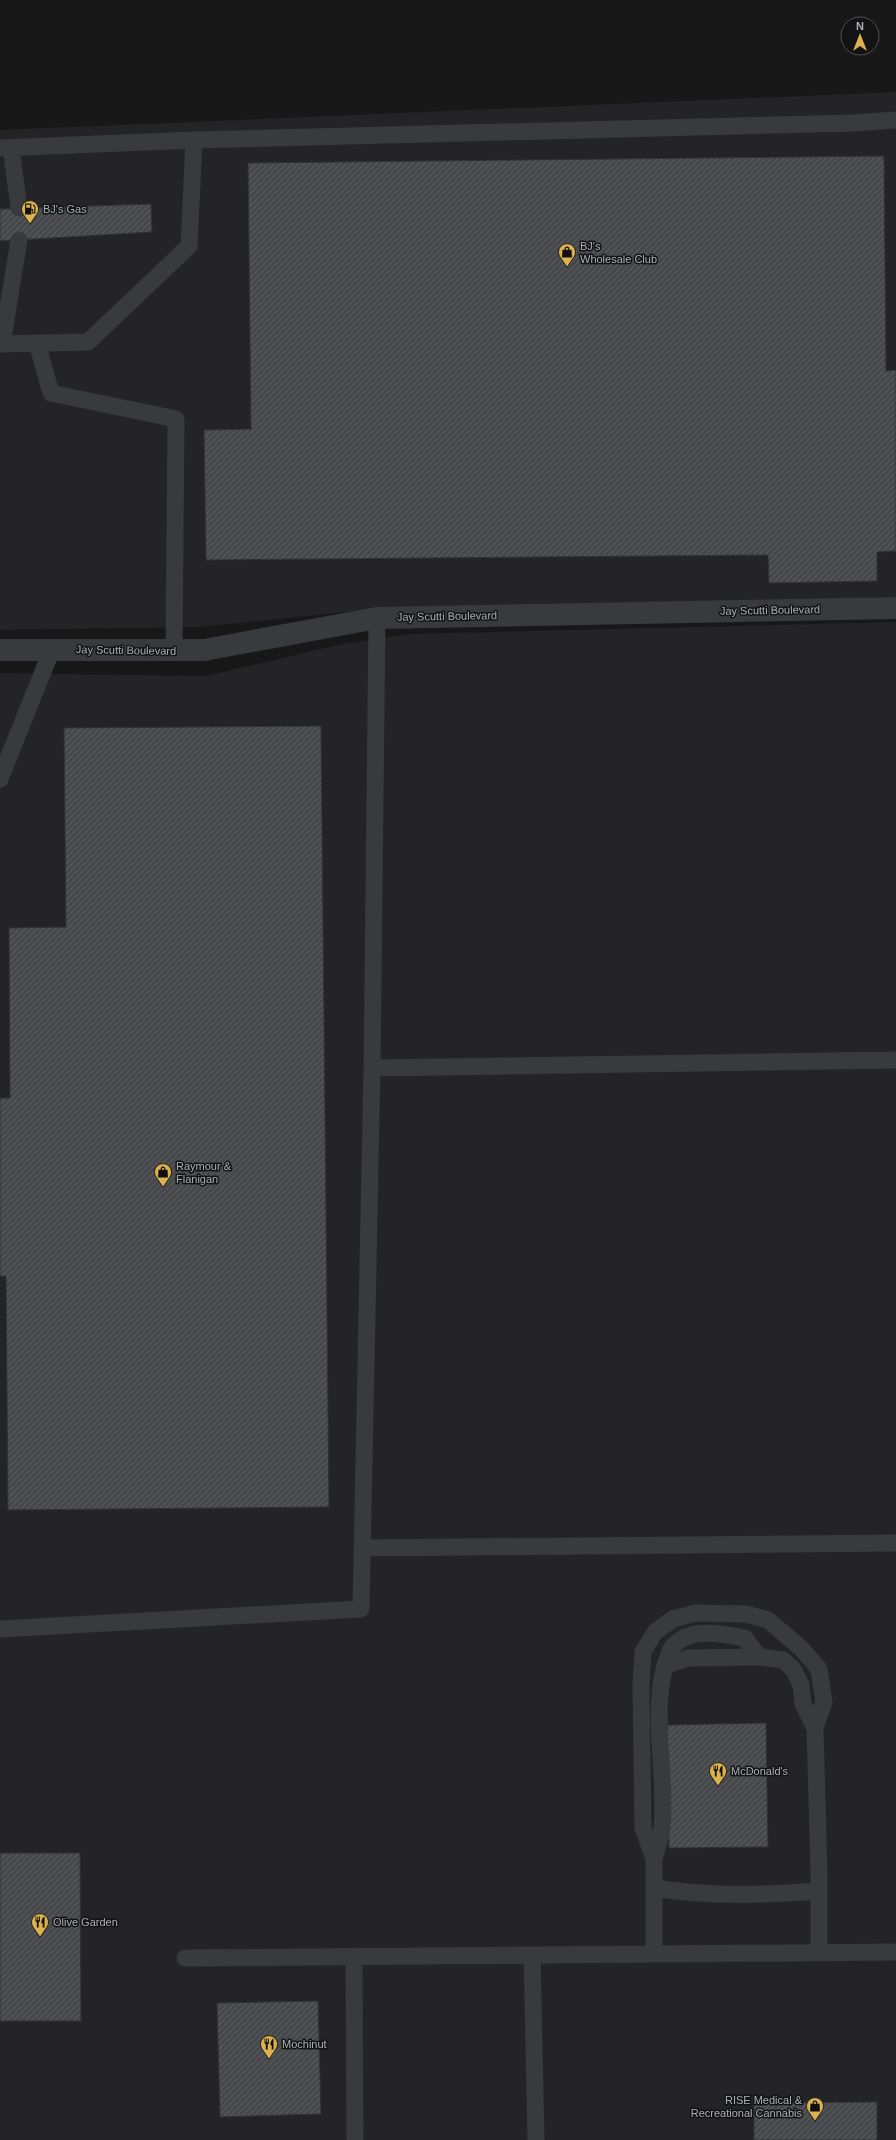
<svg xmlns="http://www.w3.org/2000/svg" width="896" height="2140" viewBox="0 0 896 2140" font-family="Arial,sans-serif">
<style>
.built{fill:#242426}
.building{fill:url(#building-hatch);stroke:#323235}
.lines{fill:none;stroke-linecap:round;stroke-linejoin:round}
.service{stroke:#393a3e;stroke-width:17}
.minor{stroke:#393a3e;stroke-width:22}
.labels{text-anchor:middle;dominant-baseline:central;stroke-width:3;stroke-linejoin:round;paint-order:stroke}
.poi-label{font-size:11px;fill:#abafb7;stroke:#131314;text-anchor:start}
.street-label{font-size:11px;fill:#abafb7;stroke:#131314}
</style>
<defs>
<pattern id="building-hatch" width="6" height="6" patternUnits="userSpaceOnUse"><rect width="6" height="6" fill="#47484b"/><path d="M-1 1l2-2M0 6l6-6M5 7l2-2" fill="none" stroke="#5f6063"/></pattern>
</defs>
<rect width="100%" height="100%" fill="#181819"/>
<path class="built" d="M896,92V597L375,609L199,627L0,630V130Z
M896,622V2140H0V673L206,676L343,644L410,634Z"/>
<path class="building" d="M884,156L886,371L896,370V551L877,552V581L769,583L768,555L206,560L204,430L251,429L248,163Z
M151,204L152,232L0,241V209Z
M321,726L329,1507L8,1510L6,1276H0V1098H10L9,928L66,927L64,728Z
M766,1723L768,1847L669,1848L667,1725Z
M0,1853H80L81,2021H0Z
M318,2001L321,2114L220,2117L217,2003Z
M877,2102V2140H754V2103Z"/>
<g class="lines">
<path class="service" d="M0,148L194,140
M11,148L19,208
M37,343L51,393L176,419L174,651
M0,344L88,342L189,246L194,140L853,123L896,120
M2,344L19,240
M0,779L52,649
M372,1068L896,1060
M362,1548L896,1543
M0,1629L361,1609L372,1068L377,618
M665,1665C668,1659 669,1649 674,1645C692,1627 723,1634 745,1638L759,1657
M654,1859C657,1849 661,1837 662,1827C667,1774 651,1717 665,1665L689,1658L759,1657L783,1660L793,1669L801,1685L803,1704L815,1728
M654,1888C709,1897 764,1895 819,1891
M654,1954V1859L643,1828L641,1685L643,1652L655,1632L673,1619L695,1613L746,1614L768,1620L802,1649L819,1669L824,1702L815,1728L819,1873V1952
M532,1955L536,2140
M354,1956L355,2140
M185,1958L896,1952"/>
<path class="minor" d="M0,650H204L377,618L896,608"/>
</g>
<defs>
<g id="fuel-pin" transform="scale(0.9)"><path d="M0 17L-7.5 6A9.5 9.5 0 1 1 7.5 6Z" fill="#dbb24d" stroke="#131314"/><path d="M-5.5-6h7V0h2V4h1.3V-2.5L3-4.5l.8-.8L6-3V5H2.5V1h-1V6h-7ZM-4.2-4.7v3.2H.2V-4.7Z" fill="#111"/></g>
<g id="shop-pin" transform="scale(0.9)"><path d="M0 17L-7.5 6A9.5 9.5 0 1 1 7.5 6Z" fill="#dbb24d" stroke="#131314"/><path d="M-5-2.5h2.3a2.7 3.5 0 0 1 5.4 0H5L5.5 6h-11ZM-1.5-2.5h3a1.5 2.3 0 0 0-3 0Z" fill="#111"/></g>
<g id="restaurant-pin" transform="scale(0.9)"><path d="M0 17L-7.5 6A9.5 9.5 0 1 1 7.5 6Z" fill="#dbb24d" stroke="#131314"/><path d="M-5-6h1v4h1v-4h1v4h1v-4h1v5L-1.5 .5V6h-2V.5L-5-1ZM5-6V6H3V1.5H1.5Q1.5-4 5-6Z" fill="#111"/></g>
</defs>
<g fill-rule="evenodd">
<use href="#fuel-pin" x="30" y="209"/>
<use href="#shop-pin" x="567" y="252"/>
<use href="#shop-pin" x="163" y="1172"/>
<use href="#restaurant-pin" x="718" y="1771"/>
<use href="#restaurant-pin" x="40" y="1922"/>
<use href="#restaurant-pin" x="269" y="2044"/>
<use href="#shop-pin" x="815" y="2106"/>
</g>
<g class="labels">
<g class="poi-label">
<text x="43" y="209">BJ's Gas</text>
<text x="580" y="246">BJ's<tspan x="580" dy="13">Wholesale Club</tspan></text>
<text x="176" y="1166">Raymour &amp;<tspan x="176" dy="13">Flanigan</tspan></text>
<text x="731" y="1771">McDonald's</text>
<text x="53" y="1922">Olive Garden</text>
<text x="282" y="2044">Mochinut</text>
<text x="802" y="2100" text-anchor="end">RISE Medical &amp;<tspan x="802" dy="13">Recreational Cannabis</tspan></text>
</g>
<g class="street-label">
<text transform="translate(770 610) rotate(-1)">Jay Scutti Boulevard</text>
<text transform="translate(447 616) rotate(-1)">Jay Scutti Boulevard</text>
<text transform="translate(126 650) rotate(1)">Jay Scutti Boulevard</text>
</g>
</g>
<g transform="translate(860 36)"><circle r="19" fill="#131314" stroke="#505155"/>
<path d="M0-3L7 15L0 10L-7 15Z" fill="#dbb24d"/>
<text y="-6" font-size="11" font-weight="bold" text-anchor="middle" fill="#abafb7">N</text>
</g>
</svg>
